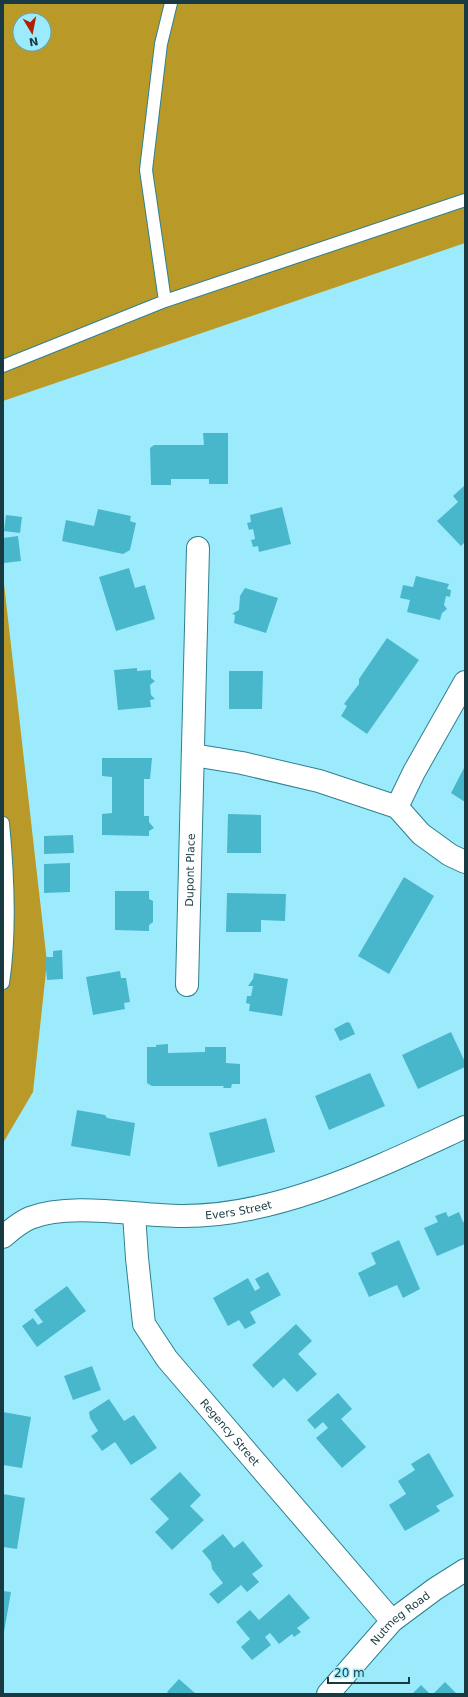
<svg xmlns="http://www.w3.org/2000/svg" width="468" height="1697" viewBox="0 0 468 1697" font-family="'DejaVu Sans',sans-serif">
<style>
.forest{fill:#b99a28;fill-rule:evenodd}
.building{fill:#48b7cc}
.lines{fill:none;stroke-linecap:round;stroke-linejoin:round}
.service-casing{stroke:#2e808f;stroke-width:14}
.minor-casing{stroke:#2e808f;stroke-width:24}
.service{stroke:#fff;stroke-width:12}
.minor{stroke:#fff;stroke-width:22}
.labels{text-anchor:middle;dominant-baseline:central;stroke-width:3;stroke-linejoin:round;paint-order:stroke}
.street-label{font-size:11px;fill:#193a41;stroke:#9cebfc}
</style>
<rect width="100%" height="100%" fill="#9cebfc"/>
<path class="forest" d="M3,3H465V243L3,401ZM20,20H44V44H20Z
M3,575L47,962L33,1092L3,1143Z"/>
<path class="building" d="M203,433H228V484H209V479H171V485H151L150,448L154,445H204Z
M465,485V542L461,546L437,521L458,502L453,496Z
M282,507L291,544L259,552L258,546L253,547L251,540L255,539L253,529L249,530L247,523L251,522L250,515Z
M98,509L131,516L130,521L136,523L130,550L123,554L62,541L66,520L94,526Z
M6,515L22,517L20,533L4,531Z
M18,536L21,561L4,563L3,538Z
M129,568L135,588L145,585L155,619L116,631L99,577Z
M416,576L449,584L447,589L451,590L450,597L446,596L444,605L447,609L442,613L440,620L407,612L410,600L400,598L403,585L413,587Z
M245,588L278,598L266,633L234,623L235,615L232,614L239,610L240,596Z
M387,638L419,660L367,734L341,716L347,706L344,704L359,684V679Z
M137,668V671L151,670V678L155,681L150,685L151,695L155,699L150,700L151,707L118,710L114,670Z
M229,671H263L262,709H229Z
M102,758H152L150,779H144V816H149V822L154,828L149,831V836L102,835V814L112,813V777L102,776Z
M465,766V802L451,793Z
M228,814L261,815V853H227Z
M73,835L74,853L44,854V836Z
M70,863V892L44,893V864Z
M404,877L434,896L389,974L358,956Z
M115,891H149V899L153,901V922L149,925V931L115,930Z
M227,893L286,894L285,921L261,920V932H226Z
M62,950L63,979L47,980L45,957H53V951Z
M120,971L121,978H126L130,1002L124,1003L125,1009L93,1015L86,977Z
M254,973L288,979L282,1016L249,1011L250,1004L246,1003L247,996H251L253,986H248L253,979Z
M347,1022L350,1023L355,1034L340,1041L334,1029Z
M451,1032L465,1062V1067L418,1089L402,1055Z
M168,1044V1053L205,1052V1047H226V1063L240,1064V1084H232L231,1088H223L224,1086H152L147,1083V1047H156V1045Z
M370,1073L385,1106L329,1130L315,1096Z
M77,1110L105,1115L107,1118L135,1123L130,1156L71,1146Z
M266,1118L275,1152L218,1167L209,1133Z
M446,1212L448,1217L459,1212L463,1222L465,1221V1244L437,1256L424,1228L438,1222L435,1216Z
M399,1240L420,1289L403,1298L397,1285L369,1297L358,1273L376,1264L371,1253Z
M268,1272L281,1295L250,1312L256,1323L245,1329L239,1320L228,1326L213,1298L248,1278L255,1291L260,1288L255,1279Z
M67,1286L86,1311L37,1347L22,1326L33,1318L38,1325L43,1322L34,1310Z
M296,1324L312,1341L298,1354L317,1374L297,1392L284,1378L273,1388L252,1365Z
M92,1366L101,1390L73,1400L64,1376Z
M338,1393L352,1409L341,1419L366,1447L342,1468L316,1438L328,1428L323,1422L315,1429L307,1420Z
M109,1399L124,1421L134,1415L157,1448L131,1465L115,1442L102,1451L91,1436L98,1431L90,1418L89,1412Z
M3,1412L31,1417L22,1468L3,1465Z
M429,1453L454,1496L436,1506L440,1511L405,1531L389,1505L406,1494L398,1481L415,1470L411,1464Z
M180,1472L201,1495L190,1506L204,1520L172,1550L155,1532L169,1519L150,1499Z
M3,1494L25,1498L17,1549L3,1547Z
M223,1534L234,1548L243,1541L263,1566L252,1574L259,1582L247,1592L241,1585L218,1604L209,1594L223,1583L212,1569L211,1562L202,1551Z
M3,1591L11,1592L4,1632H3Z
M289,1594L310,1618L297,1628L301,1632L294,1637L292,1634L279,1644L270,1633L265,1637L271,1645L252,1660L241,1647L250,1639L236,1622L250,1610L259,1620Z
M179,1679L196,1694H169L167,1692Z
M445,1682L457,1694H433Z
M421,1685L430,1694H412Z"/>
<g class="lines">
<g class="service-casing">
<path id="service" d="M165,301L465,200
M3,366L165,301L146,170L161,44L171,3
M3,823C8,875 11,931 3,983"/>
</g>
<g class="minor-casing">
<g id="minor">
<path d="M193,755L242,763L319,781L397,807L421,834L450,855L465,862"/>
<path d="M397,807L414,772L465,682"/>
<path id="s1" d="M187,985L198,548"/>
<path id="s2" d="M134,1214L137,1258L144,1324L167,1359L392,1621"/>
<path id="s3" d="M3,1237C11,1230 20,1222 30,1218C72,1202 136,1216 181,1216C278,1217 378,1167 465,1127"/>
<path id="s4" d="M328,1694L392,1621L435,1589L465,1570"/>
</g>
</g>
<use href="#service" class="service"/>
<use href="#minor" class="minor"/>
</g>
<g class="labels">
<g class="street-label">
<text stroke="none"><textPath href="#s1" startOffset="115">Dupont Place</textPath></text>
<text stroke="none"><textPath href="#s3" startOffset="243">Evers Street</textPath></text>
<text stroke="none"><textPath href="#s2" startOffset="249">Regency Street</textPath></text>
<text stroke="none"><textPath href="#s4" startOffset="105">Nutmeg Road</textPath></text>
</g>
</g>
<rect width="468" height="1697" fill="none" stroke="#193a41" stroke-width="8"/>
<g transform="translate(32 32) rotate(170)"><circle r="19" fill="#9cebfc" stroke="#68a4b1"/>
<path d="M0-3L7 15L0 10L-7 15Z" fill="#ae2100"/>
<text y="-6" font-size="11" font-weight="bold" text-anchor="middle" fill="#193a41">N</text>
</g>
<path d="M328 1677v6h81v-6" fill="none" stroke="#193a41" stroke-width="2"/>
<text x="334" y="1677" font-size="12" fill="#193a41" stroke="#9cebfc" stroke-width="3" paint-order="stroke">20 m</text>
</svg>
